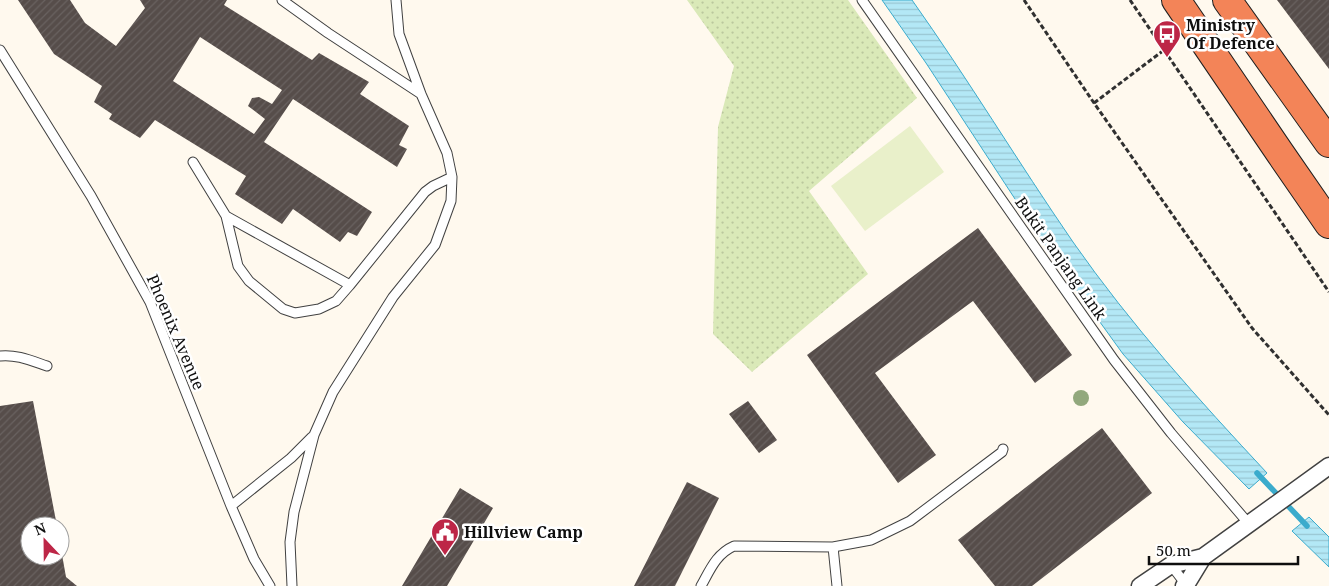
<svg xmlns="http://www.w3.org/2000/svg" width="1329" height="586" viewBox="0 0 1329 586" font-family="'Noto Serif',serif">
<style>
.grass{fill:url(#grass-dots)}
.pitch{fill:#e9f0ca}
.water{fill:url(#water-rules);stroke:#3babcc}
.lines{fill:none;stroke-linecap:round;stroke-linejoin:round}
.stream{stroke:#3babcc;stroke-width:5.5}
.building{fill:url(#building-hatch);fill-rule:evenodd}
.lane-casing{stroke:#414141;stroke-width:11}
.street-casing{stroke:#414141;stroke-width:19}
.highway-casing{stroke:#1f1f1f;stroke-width:30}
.path{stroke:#303030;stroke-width:3;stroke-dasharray:5 2.5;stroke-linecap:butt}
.lane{stroke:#fff;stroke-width:9}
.street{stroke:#fff;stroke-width:16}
.highway{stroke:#f38458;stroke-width:28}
.tree{fill:#92a87c}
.labels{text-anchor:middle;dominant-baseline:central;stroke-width:5;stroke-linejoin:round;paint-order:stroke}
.poi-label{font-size:16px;font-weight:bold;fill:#0e0e0e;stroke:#fff;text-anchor:start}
.street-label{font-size:16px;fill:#0e0e0e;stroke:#fff}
</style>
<defs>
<pattern id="grass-dots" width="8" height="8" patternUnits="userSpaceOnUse" patternTransform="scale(1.25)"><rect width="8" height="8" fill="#dae9b8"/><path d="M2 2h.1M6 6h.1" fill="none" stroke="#bac79d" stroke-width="1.8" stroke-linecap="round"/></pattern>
<pattern id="water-rules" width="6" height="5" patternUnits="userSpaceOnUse" patternTransform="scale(1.25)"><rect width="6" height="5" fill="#b3e8f6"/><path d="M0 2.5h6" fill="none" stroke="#99c6d2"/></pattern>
<pattern id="building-hatch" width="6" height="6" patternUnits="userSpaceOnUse" patternTransform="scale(1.25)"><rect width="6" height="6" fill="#564d4a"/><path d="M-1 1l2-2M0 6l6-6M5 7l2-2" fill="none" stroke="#696260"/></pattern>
</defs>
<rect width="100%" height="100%" fill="#fff9ee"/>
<path class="grass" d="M687,0H848L917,98L809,191L868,274L752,372L713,334L718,127L734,66Z"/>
<path class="pitch" d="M910,126L944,172L865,231L831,186Z"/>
<path class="water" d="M882,0H912C968,79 1018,162 1073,242C1131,325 1198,399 1267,473L1249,489L1183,422L1123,354L1053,257L926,63Z
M1309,517L1329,537V567L1292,531Z"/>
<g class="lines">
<path class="stream" d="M1257,473L1307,526"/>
</g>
<path class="building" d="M18,0H70L85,23L116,46L145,8L140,0H227L224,5L312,60L319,53L369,82L360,94L409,126L399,145L407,149L397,167L293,99L264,142L372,212L357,236L348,232L340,242L293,209L282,224L235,194L246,176L155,120L140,138L109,119L112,114L94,102L102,86L54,54ZM200,37L282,90L272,104L259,97L252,98L248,106L265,119L254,134L173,81Z
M1277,0H1329V69Z
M978,228L1072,355L1035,383L973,301L875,373L936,455L898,483L807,355Z
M33,401L57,526H30V556H60L61,549L66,577L77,586H0V406Z
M748,401L777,440L759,453L729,414Z
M1102,428L1152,493L1032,586H995L958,540Z
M687,482L719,498L675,586H634Z
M460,488L493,508L447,586H402Z"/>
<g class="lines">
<g class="lane-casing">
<path id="lane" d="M282,0L328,33L421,94
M862,0L1114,360L1171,433L1249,524
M0,50L91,196L150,302L231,506L254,559L270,586
M193,162L226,216L238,266L249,281L283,309L295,313L319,309L336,301L350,285L425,192L433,186L452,177
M226,216L350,285
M0,356C16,354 32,361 47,366
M231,506L291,458L312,437
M833,547L837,586
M1171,565L1187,586
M292,586L290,542L294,512L314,435L333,392L393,297L435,245L451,201L452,177L447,153L421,94L399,34L396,0
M701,586C710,570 716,554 734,546L833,547L871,540L910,521L1002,452L1003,449"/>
</g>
<g class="street-casing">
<path id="street" d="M1140,586L1171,565L1203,557L1329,466
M1184,586L1186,585L1203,557"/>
</g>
<g class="highway-casing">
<path id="highway" d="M1176,0L1280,153L1329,224
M1227,0L1329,143"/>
</g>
<path class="path" d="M1024,0L1094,103L1252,328L1329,415
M1130,0L1329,292
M1094,103L1164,50"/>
<use href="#lane" class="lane"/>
<use href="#street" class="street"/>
<use href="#highway" class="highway"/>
</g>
<circle class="tree" cx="1081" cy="398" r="8"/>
<defs>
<g id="bus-pin" transform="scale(1.4375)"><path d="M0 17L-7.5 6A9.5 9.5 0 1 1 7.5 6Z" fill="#bd2647" stroke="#fff"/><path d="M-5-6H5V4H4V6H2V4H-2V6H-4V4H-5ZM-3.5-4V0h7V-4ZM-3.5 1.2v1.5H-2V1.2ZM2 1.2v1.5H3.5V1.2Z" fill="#fff"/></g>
<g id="civic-pin" transform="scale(1.4375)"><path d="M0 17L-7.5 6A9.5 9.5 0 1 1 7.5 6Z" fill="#bd2647" stroke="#fff"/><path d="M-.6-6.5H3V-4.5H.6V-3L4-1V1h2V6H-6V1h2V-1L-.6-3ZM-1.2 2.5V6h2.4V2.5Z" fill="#fff"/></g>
</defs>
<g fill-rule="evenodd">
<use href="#bus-pin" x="1167" y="34"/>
<use href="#civic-pin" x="445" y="532"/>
</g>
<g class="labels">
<g class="poi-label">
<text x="1186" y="25">Ministry<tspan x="1186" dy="18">Of Defence</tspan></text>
<text x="464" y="532">Hillview Camp</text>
</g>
<g class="street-label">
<text transform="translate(1061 258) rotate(55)">Bukit Panjang Link</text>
<text transform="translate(176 332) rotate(67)">Phoenix Avenue</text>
</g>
</g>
<g transform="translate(45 541) rotate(338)"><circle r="24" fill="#ffffff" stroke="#9f9f9f"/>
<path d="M0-4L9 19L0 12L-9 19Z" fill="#bd2647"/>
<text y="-8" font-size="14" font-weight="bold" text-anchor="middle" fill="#0e0e0e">N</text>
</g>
<path d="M1149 556v8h149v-8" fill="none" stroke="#0e0e0e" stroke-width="2.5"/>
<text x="1156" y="556" font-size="15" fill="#0e0e0e" stroke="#ffffff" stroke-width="4" paint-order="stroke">50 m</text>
</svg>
